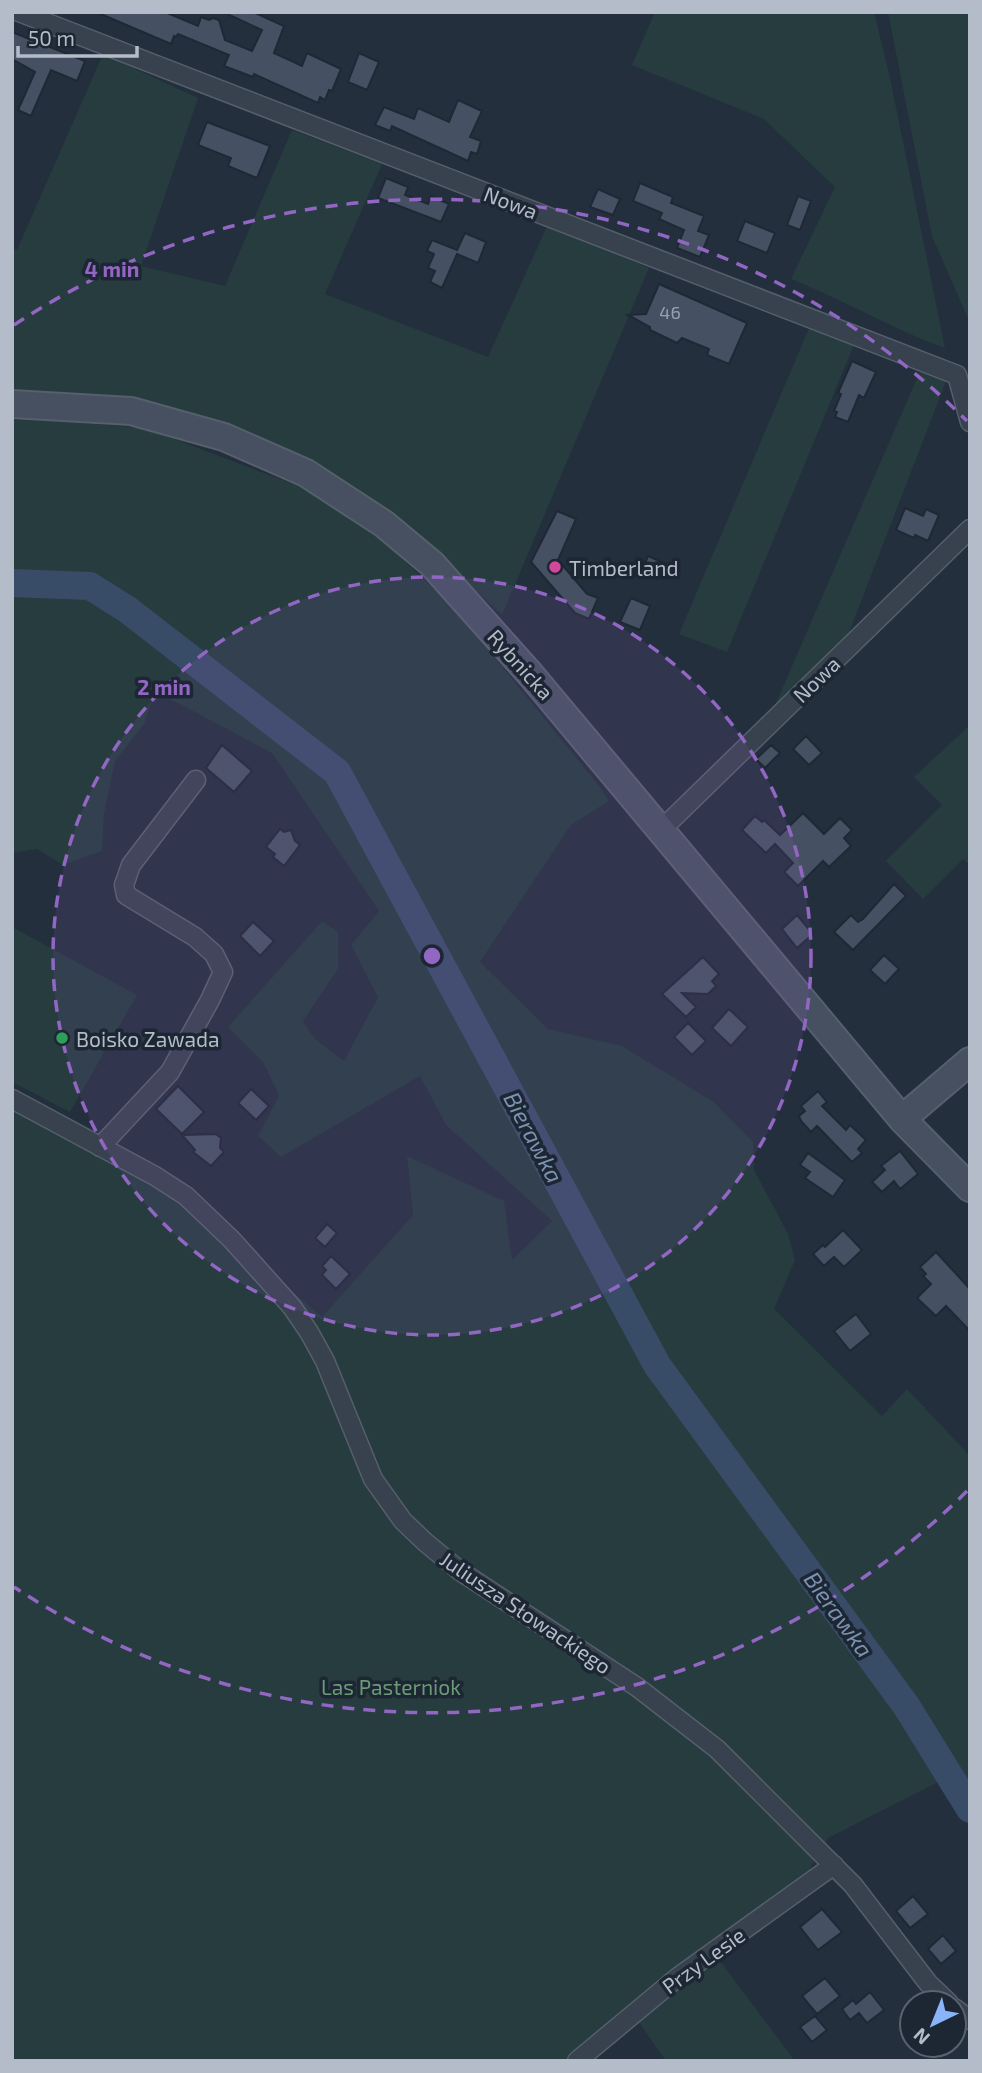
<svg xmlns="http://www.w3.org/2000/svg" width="982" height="2073" viewBox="0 0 982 2073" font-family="'Exo 2',sans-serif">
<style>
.green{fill:#263c3f}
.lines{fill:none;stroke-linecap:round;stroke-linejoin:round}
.river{stroke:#394c67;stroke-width:28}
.building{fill:#455162;stroke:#1f2835;stroke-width:2}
.street-casing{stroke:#565f6c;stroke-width:21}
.secondary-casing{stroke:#565f6c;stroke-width:30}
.street{stroke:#38414e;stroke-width:18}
.secondary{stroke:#465061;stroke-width:26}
.ring{fill:none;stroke:#9266c3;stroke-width:3.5;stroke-dasharray:12 9}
.hotel-dot{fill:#d1479c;stroke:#1d2633;stroke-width:2.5}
.leisure-dot{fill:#2e9e5b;stroke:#1d2633;stroke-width:2.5}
.labels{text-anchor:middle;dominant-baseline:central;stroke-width:7;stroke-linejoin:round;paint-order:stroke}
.number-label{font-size:18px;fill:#98a1af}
.street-label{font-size:21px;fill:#b4bcc9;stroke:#1d2633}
.poi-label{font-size:21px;fill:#b4bcc9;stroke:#1d2633;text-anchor:start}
.park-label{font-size:21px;fill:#6b9a76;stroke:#1d2633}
.water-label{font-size:23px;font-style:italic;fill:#7c92b1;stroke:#1d2633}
.centre{fill:#9266c3;stroke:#1d2633;stroke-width:3.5}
.ring-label{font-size:21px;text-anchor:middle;font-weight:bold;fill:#9266c3;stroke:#1d2633;stroke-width:7;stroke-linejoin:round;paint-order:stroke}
</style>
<rect width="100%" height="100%" fill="#242f3e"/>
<path class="green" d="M655,12H874L890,78L945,348C892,329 844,300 791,279L835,187L764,119L632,65Z
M888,12H970V323L932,236Z
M103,54L198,98L141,266L225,286L292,130L382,164L325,294L488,357L548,224L649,268L502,615L401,521L215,422L107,396L12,389V249L17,250Z
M810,326L856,340L727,652L679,634Z
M921,369L946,381L845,643L773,710Z
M25,419L145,428L304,488L387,544L456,610L600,787L609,801L571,825L480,962L548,1029L622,1046L714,1102L753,1142L754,1170L788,1234L795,1260L774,1309L882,1416L907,1389L970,1456V1808L874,1652L803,1548L815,1588L944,1779L828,1838L802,1882L584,2043L565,2061H12V1106L176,1196L232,1240L322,1317L413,1215L407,1156L504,1201L512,1260L552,1221L446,1125L420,1076L281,1157L258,1136L279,1095L263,1062L228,1027L322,921L338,932V969L303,1021L315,1039L344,1061L378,997L351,945L379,911L272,753L155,691L144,724L115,761L104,814L102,851L63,865L37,849L12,853V420Z
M970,725V865L963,859L923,899L886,861L942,805L914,777Z
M12,927L137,995L70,1112L12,1082Z
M714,1956L723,1965L795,2061H666L636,2018Z"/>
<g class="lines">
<path class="river" d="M12,583L90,586L128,610L337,772L657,1365L907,1707L970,1809"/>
</g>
<path class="building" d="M96,12H165L198,26L201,17L209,20L213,18L219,20L225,40L252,51L262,30L223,12H253L284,26L274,53L302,66L307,53L341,69L332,91L329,90L325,100L320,97L318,103L254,74L253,77L224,66L229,55L178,34L176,37L174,36L171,44Z
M12,32L85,61L77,81L51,70L31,116L18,110L35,72L12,59Z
M359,53L379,62L367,90L348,82Z
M458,100L482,111L470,137L481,141L477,154L471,152L468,161L392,126L390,131L375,125L384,107L414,119L418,108L449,122Z
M207,122L270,146L257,178L228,166L231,158L198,145Z
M386,178L408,187L405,195L428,204L431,196L449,204L441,222L378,198Z
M640,183L673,197L671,203L704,216L698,231L709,235L700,257L677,248L684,230L659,219L662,213L633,201Z
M598,189L620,199L613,215L590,207Z
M798,196L811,201L800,230L787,225Z
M745,221L775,233L767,253L737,241Z
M465,233L486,242L478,263L457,254L442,288L430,282L435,271L428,268L434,254L427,251L432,240L457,250Z
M659,284L747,323L729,364L707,355L709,349L682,338L677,343L650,330V327L628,315L646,314Z
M852,361L876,372L864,398L859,395L848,422L835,417L837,412L834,411L841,394L838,393Z
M905,508L923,516L926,509L939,515L928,541L915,535L914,538L896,530Z
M557,511L576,519L558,560L587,594L598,598L589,619L575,613L531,562Z
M648,556L664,563L657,579L642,572Z
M631,598L650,606L640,630L620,622Z
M806,736L822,753L809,765L793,749Z
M222,745L252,771L234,792L206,768Z
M771,745L780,753L765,768L756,759Z
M803,813L824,834L840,818L852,830L844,838L851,846L829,867L823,861L798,886L784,872L793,863L775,844L766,853L742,830L755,816L762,822L764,820L780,835Z
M280,829L284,832L291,830L295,841L300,845L284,866L273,857L275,854L266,847Z
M894,884L906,896L853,950L834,932L851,915L858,922L863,919Z
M797,915L813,934L797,948L782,929Z
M253,922L274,941L260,956L240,936Z
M884,955L899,969L885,984L870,970Z
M703,957L719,974L712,981L716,986L708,994L682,993L696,1007L686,1017L662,994Z
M729,1009L748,1027L731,1046L712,1028Z
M688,1023L706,1041L692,1055L674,1037Z
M178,1086L204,1112L182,1134L156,1109Z
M251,1089L269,1106L256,1120L238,1103Z
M818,1091L827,1102L822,1106L846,1130L850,1125L866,1140L858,1149L862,1153L852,1162L817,1126L811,1132L801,1121L799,1116L805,1111L801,1106Z
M216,1134L221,1138L220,1148L224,1152L211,1166L193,1152L195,1150L182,1135Z
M900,1151L918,1174L900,1189L894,1181L882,1192L872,1182L885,1170L881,1166Z
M808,1153L845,1180L833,1197L805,1178L810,1172L800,1165Z
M327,1224L337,1233L325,1247L315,1238Z
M843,1230L862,1250L844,1267L834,1257L824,1266L813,1254L823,1245L825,1247Z
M936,1252L970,1289V1331L946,1306L936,1316L917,1298L931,1284L923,1276L926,1274L920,1267Z
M331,1256L350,1274L336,1289L322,1275L326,1270L322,1266Z
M856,1314L871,1334L850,1351L834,1331Z
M913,1896L928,1914L910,1928L896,1911Z
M822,1909L842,1932L818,1950L800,1927Z
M943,1935L956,1951L941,1964L928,1949Z
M825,1978L840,1996L817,2014L802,1996Z
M870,1992L884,2010L867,2023L859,2013L850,2020L842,2009L853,2000L856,2004Z
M815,2016L827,2030L812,2042L800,2027Z"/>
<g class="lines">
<g class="street-casing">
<path id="street" d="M19,12L957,375L970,422
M662,829L970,529
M12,1099L155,1176L186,1196L232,1240L292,1307L309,1332L325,1361L373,1479L403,1521L425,1542L460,1571L637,1687L717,1749L853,1885L928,1983L949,2003
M100,1147L170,1072L210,1000L223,972L214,954L195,937L126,895L124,885L131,865L196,780
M954,2008L970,2020
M577,2061L678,1977L834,1865"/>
</g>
<g class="secondary-casing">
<path id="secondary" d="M12,404L131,411L224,437L306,473L384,524L432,564L531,675L902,1119L970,1188
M902,1119L970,1061"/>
</g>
<use href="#street" class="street"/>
<use href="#secondary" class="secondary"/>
</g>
<circle cx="432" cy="956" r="379" fill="#9266c3" fill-opacity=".12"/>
<g class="ring">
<circle cx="432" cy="956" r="379"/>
<path d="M967 1491A757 757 0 0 1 14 1587M14 325A757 757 0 0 1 967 421"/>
</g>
<circle class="hotel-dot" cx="555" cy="567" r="7"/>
<circle class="leisure-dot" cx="62" cy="1038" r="7"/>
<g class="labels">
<g class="number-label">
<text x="670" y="312">46</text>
</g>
<g class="street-label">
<text transform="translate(511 202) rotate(21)">Nowa</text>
<text transform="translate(521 664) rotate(48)">Rybnicka</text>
<text transform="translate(816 679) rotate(-44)">Nowa</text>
<text transform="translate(526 1612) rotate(34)">Juliusza Słowackiego</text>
<text transform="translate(703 1960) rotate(-36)">Przy Lesie</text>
</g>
<g class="poi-label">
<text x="569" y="567">Timberland</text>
<text x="76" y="1038">Boisko Zawada</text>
</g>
<g class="park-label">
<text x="391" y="1686">Las Pasterniok</text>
</g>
<g class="water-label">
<text transform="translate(534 1137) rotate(62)">Bierawka</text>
<text transform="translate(839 1614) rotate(54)">Bierawka</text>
</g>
</g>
<circle cx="432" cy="956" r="10" class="centre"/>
<g class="ring-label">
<text x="112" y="277">4 min</text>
<text x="164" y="695">2 min</text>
</g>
<rect width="982" height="2073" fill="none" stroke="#b4bcc9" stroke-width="28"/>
<g transform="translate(933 2024) rotate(223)"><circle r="33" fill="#1d2633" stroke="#59626f" stroke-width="2"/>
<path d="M0-5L12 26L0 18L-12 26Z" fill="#8ab4f8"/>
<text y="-10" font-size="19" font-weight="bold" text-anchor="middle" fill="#b4bcc9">N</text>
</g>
<path d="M18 46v10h119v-10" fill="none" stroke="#b4bcc9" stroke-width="3.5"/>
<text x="28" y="46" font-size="21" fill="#b4bcc9" stroke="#1d2633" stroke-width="5" paint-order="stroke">50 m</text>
</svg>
